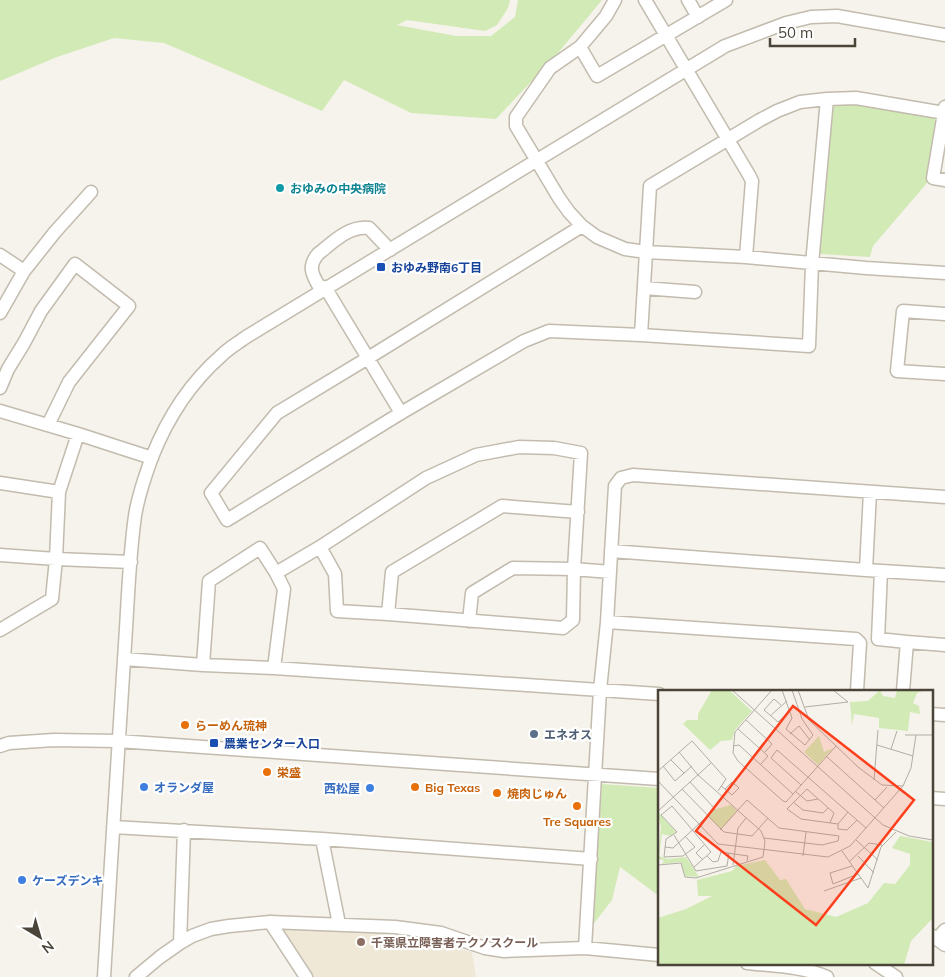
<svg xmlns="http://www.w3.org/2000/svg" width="945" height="977" viewBox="0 0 945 977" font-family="Mulish,'Noto Sans JP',sans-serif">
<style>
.education{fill:#efe8d6}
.green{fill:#d2eab5}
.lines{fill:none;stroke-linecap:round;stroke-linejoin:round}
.minor-casing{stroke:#c2bbae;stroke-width:15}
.minor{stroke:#fff;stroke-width:12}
.culture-dot{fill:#0f9aa8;stroke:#fff;stroke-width:2}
.transit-dot{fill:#1a4fb4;stroke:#fff;stroke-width:2}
.food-dot{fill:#e8710a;stroke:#fff;stroke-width:2}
.service-dot{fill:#5c6f8a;stroke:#fff;stroke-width:2}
.shop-dot{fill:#3f7fe0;stroke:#fff;stroke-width:2}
.education-dot{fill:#8d6e63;stroke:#fff;stroke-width:2}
.labels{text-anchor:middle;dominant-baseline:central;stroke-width:4.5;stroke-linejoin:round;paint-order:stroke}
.culture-label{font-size:12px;font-weight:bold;fill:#0d838f;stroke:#fff;text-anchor:start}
.transit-label{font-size:12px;font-weight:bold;fill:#164399;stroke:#fff;text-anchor:start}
.food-label{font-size:12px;font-weight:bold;fill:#c56008;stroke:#fff;text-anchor:start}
.service-label{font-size:12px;font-weight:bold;fill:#4e5e75;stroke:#fff;text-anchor:start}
.shop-label{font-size:12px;font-weight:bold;fill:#366cbe;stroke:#fff;text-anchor:start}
.education-label{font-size:12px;font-weight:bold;fill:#785e54;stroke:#fff;text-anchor:start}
.inset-road{fill:none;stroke:#b2ada4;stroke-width:1}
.view{fill:#fc3f1d;fill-opacity:0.15;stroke:#fc3f1d;stroke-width:2.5}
.inset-edge{fill:none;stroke:#4b4439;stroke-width:2.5}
</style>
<rect width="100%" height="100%" fill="#f6f3ec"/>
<path class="education" d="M280,927L396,933L472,952L476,977H312Z"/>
<path class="green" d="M0,0H510L508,8L497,25L485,31L407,20L397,25L456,36H491L515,17L518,0H602L558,53L496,119L411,113L344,80L322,111L164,43L114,38L57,57L0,81Z
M860,101L940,115L927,183L873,246L870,257L819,254L830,103Z
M602,784L659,788V896L620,867L612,900L592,926Z"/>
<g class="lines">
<g class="minor-casing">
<path id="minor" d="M615,0L606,16L580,47L550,68L516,117V126L559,198L569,212L582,226L597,237L625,249L646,252L746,257L866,268L945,273
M645,0L749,175L752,181L746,257
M688,0L698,17
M580,47L597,76L726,0
M945,107L933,178L945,180
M582,226L368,358L277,413L211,493L227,520L401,413L524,341L549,331L641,335L809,346L812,264L827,99
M0,255L24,271
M325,287L401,413
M644,288L695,292
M321,290C314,277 306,268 318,254C332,243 349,225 369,228L390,250
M0,313L24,271L55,232L91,192
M945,314L903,311L897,371L945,374
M641,335L650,186L760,120L777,111L800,102L827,99L856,98L945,113
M0,388L8,369L24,343L41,311L75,264L129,306L69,382L48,425
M0,411L78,434L152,458
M0,483L59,492
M611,551L866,570L945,575
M0,555L56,559L131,562
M866,570L870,492
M881,571L878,639L907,642L945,645
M388,614L392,572L502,506L578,512
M469,621L472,593L513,568L574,569L610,572
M607,622L856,639L860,643L857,691
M0,630L52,599L56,559L59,492L78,434
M124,659L203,665L274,668L659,694
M203,665L209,581L260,548L276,573
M274,668L284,589L276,573L320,547L426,478L476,455L519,447L554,448L581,453L574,569L573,620L563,628L388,614L337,611L335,574L320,547
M903,691L907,642
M931,714L945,715
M0,746L9,743L54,740L118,741L659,779
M931,798L945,799
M113,827L322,839L591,859
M322,839L339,924
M270,922L306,977
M931,935L945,945
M937,939L945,930
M180,943L184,830
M585,948L600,690L607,622L615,486L621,478L633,475L945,497
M747,963C775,966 801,966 827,977
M875,963L896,977
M104,977C111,866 117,755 125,644C128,601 129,558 135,516C138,496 145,476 152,457C167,419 191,382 222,355C229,348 238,343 246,337L725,46L786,23L811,17L837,16L945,35
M136,977L160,957L180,943L192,936L211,929L229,926L270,922L395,927L441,933L485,948L504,951L585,948L659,955"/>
</g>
<use href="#minor" class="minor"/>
</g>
<circle class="culture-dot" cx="280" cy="188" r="5"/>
<g class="transit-dot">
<rect x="376" y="262" width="10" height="10" rx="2.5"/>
<rect x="209" y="738" width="10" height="10" rx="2.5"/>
</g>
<g class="food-dot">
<circle cx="185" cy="725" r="5"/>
<circle cx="267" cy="772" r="5"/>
<circle cx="415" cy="787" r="5"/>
<circle cx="497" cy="793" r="5"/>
<circle cx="577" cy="806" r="5"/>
</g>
<circle class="service-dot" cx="534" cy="734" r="5"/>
<g class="shop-dot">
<circle cx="144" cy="787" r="5"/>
<circle cx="370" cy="788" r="5"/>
<circle cx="22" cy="880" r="5"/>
</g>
<circle class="education-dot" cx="361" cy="942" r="5"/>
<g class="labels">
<g class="culture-label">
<text x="290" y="188">おゆみの中央病院</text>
</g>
<g class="transit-label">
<text x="391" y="267">おゆみ野南6丁目</text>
<text x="224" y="743">農業センター入口</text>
</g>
<g class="food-label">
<text x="195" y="725">らーめん琉神</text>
<text x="277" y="772">栄盛</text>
<text x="425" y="787">Big Texas</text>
<text x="507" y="793">焼肉じゅん</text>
<text x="577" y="821" text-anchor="middle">Tre Squares</text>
</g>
<g class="service-label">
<text x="544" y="734">エネオス</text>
</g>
<g class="shop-label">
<text x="154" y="787">オランダ屋</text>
<text x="360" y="788" text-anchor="end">西松屋</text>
<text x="32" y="880">ケーズデンキ</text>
</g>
<g class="education-label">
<text x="371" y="942">千葉県立障害者テクノスクール</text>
</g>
</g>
<g transform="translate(658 690)">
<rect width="275" height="275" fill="#f6f3ec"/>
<path d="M54,0H71L94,21L77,40L74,50L63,51L52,60L25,34L29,30H40V24ZM222,0L225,6L237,8L239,0H269L259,3L255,13L261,16L262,24L252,22L250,41L221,38V28L196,24L194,35L192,12L210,11ZM161,46L166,62L175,58L160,75L146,62ZM73,115L79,121L63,139L50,126L58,119ZM0,122L18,142L12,146L4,144L1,166L9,169L28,167L41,187L27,186L23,172L4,174L6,170L0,169L3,138ZM242,146L275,152V228L253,251L246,275H0V228L28,219L54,206H40L39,190L74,181L78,176L107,170L122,190L128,189L147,219L178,227L210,213L226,193L237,194L252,175V164L234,158Z" fill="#d2eab5"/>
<path class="inset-road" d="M74,0L225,135L251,146L275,150M114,0L77,42L75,63L80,71L125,111L128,112L178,56M124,0L134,28L128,39L147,55L155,45L144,29L134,0M140,0L151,30L200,77L224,95L245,96M175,0L190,12M123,15L116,9L106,20L120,32L132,21M147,17L190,12M112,26L129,11M88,30L114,54L107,62M80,39L110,66L103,74M132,44L141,36L152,50M247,45H275M219,55L255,66M75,56L81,55L135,104M233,59L239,41M168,66L226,118M13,70L26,83M5,76L17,91L34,76M0,81L34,51L68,89L60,101M216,90L220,40M0,91L60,154L170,167L192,156L245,96L253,78L258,45M143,95L113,68L119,60L208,138M63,96L67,99L74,105L81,98L74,92L67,99M24,99L66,142L94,146L110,128M137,101L149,111L160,109M217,110L229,97M135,112L145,120L165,123L170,118M0,121L53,73M172,133L176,123L149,99L129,119L143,129L180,134L190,122M180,134V139L189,140L199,130M62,140L89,110L121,138L181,146L180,151L164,155L106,148M16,145L38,181L69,176L71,163M27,146L37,157L25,166L6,167L8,149L19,142L3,125L14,116L53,162L36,177M198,150L220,170M7,157L15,158L57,119L32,92M184,161L210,198L223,157L238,142M49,166L55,172L60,171L63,162L90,166L89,171M145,166L148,142M200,166L216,183M45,170L38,163L46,155M191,172L211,153L224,155M0,175L23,173L27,187L38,188L105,167L107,151L103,141L40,85L21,62M75,175L80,138L88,128M194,176L172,183L175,194L200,184M166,201L203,188"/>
<path class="view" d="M135,16L256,110L158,235L38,141Z"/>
<rect width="275" height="275" class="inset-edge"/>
</g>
<g transform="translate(40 937) rotate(142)" stroke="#ffffff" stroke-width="4" paint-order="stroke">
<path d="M0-4L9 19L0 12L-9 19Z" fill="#4b4439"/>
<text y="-8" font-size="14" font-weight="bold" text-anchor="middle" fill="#4b4439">N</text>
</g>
<path d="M770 38v8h85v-8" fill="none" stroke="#4b4439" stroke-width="2.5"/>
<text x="778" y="38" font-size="15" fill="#4b4439" stroke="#ffffff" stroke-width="4" paint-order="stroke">50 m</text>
</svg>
